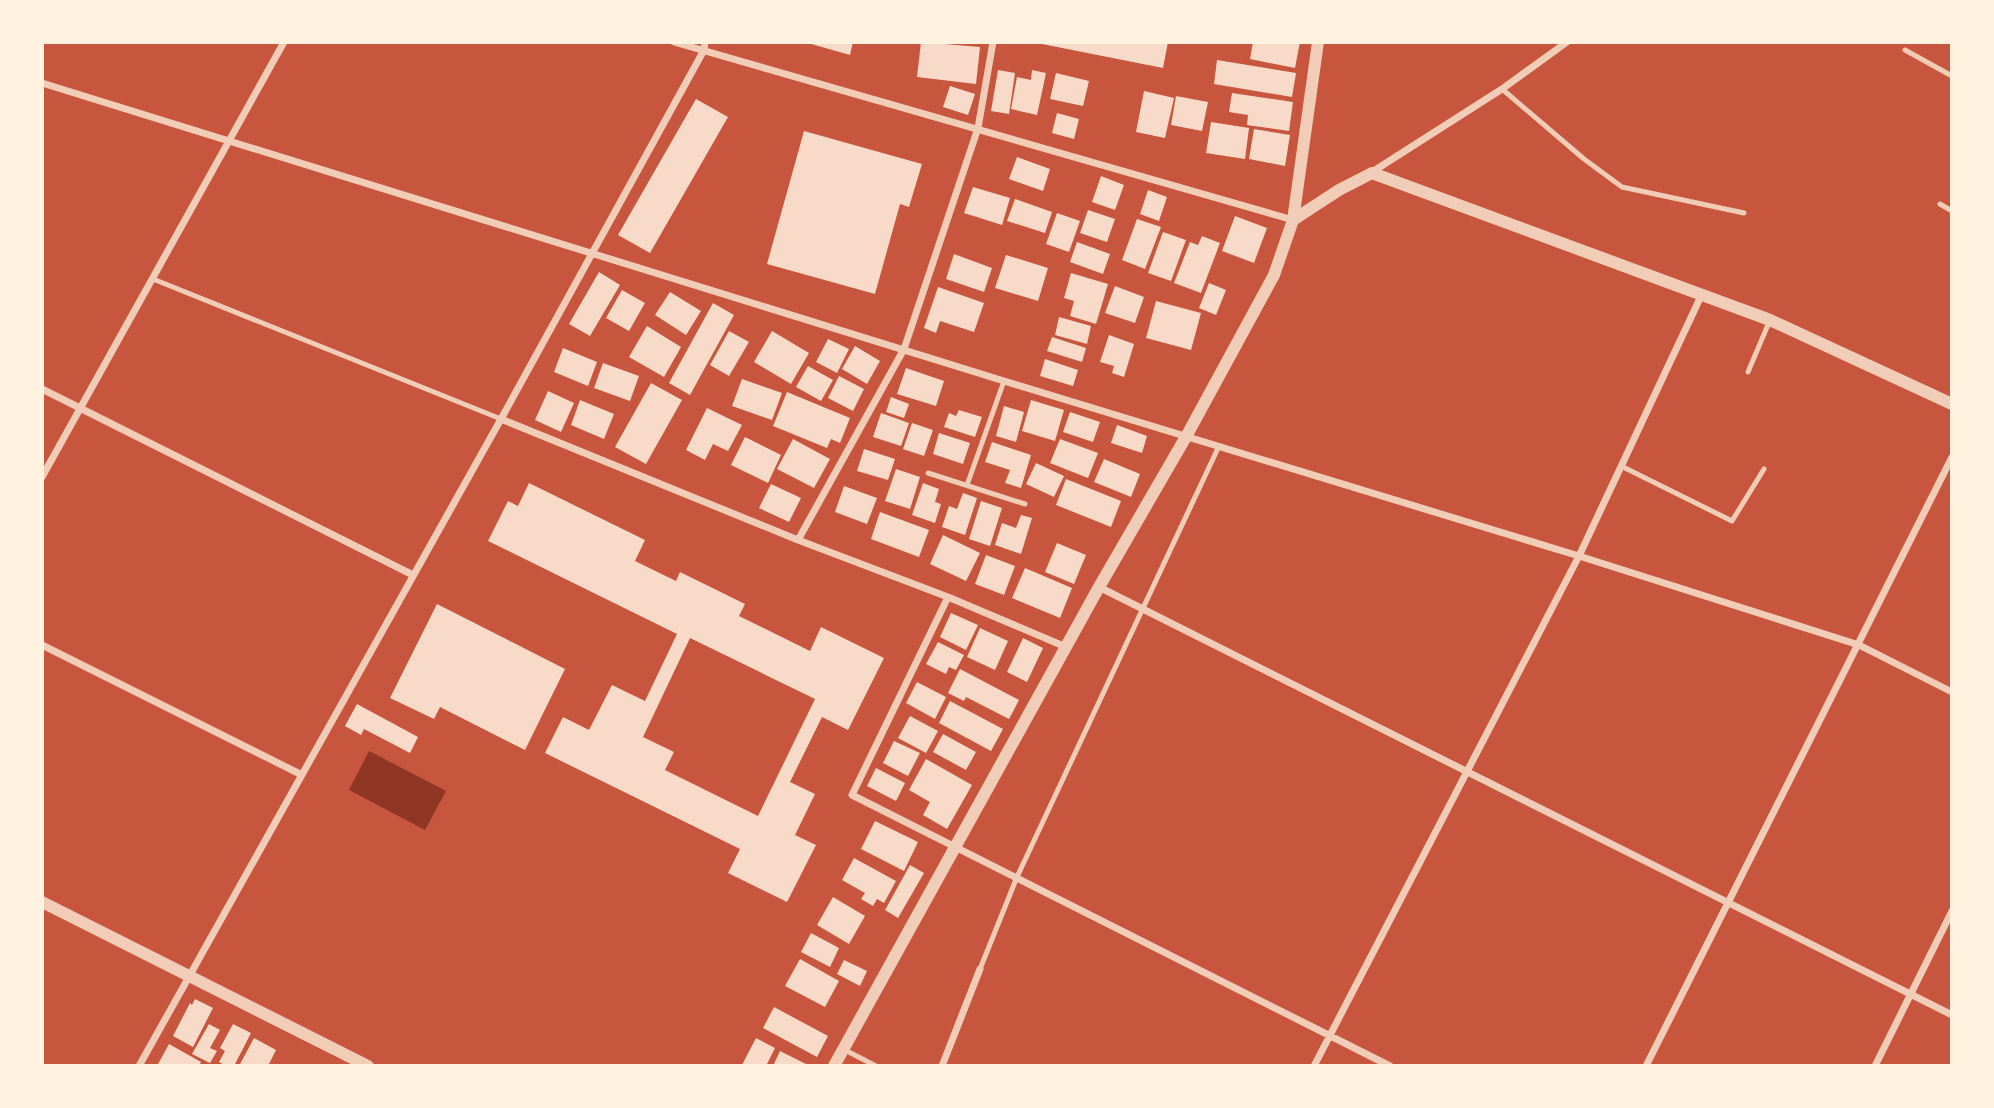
<svg xmlns="http://www.w3.org/2000/svg" width="1994" height="1108" viewBox="0 0 1994 1108" font-family="'IBM Plex Sans',sans-serif">
<style>
.water{fill:#8f3625}
.building{fill:#f7dbc8;fill-rule:evenodd}
.lines{fill:none;stroke-linecap:round;stroke-linejoin:round}
.service{stroke:#f1ccb7;stroke-width:5}
.minor{stroke:#f1ccb7;stroke-width:7}
.tertiary{stroke:#f1ccb7;stroke-width:12}
</style>
<rect width="100%" height="100%" fill="#c8553d"/>
<path class="water" d="M369,751L446,791L425,830L349,790Z"/>
<path class="building" d="M804,42H853L850,55Z
M921,42L980,47L976,84L917,77Z
M1032,42H1168L1163,68Z
M1253,42H1300L1295,68L1250,59Z
M1217,60L1296,73L1292,97L1214,84Z
M998,70L1015,73L1009,114L991,111Z
M1032,70L1046,73L1037,115L1011,109L1017,77L1031,80Z
M1056,73L1089,81L1083,106L1050,99Z
M950,86L975,94L968,115L943,107Z
M1144,91L1174,98L1165,138L1136,132Z
M1232,93L1293,102L1289,131L1247,125L1248,115L1229,112Z
M1176,96L1208,102L1202,131L1171,125Z
M696,99L728,117L650,253L618,235Z
M1057,113L1079,119L1074,139L1052,133Z
M1211,122L1249,128L1245,159L1206,153Z
M1254,129L1290,135L1285,166L1249,159Z
M804,131L922,164L909,207L900,204L875,294L767,264Z
M1017,157L1050,169L1043,191L1009,179Z
M1101,176L1124,185L1115,210L1092,202Z
M973,187L1010,198L1002,225L964,213Z
M1148,190L1167,197L1159,221L1140,214Z
M1015,199L1052,212L1045,233L1007,221Z
M1088,210L1115,219L1107,242L1080,233Z
M1057,213L1080,221L1069,252L1046,244Z
M1235,216L1267,228L1254,263L1222,251Z
M1137,219L1161,227L1145,269L1122,260Z
M1163,232L1186,240L1171,281L1148,273Z
M1202,236L1220,243L1201,293L1174,283L1190,242L1198,245Z
M1077,242L1110,254L1103,274L1070,262Z
M954,254L992,268L984,292L946,279Z
M1006,255L1048,268L1038,301L995,288Z
M599,272L620,285L590,336L569,324Z
M1071,273L1108,284L1096,324L1070,316L1074,301L1064,298Z
M1209,283L1226,290L1216,315L1199,308Z
M1115,286L1144,297L1135,323L1105,313Z
M938,287L984,303L974,332L940,321L936,333L924,328Z
M622,290L645,303L629,331L606,318Z
M670,292L701,311L686,335L655,315Z
M1156,301L1201,313L1191,350L1146,338Z
M713,303L734,315L690,395L669,383Z
M1059,317L1091,326L1087,344L1055,335Z
M647,326L681,347L664,377L629,357Z
M729,331L749,342L729,376L710,365Z
M772,331L809,353L791,384L754,362Z
M1109,335L1134,344L1124,377L1112,373L1114,366L1100,362Z
M1052,337L1086,348L1082,362L1047,351Z
M828,339L849,349L837,373L816,362Z
M855,346L880,361L867,384L842,369Z
M563,348L597,362L588,386L554,372Z
M1045,359L1078,370L1073,386L1040,376Z
M603,363L639,376L630,401L594,388Z
M808,366L833,380L821,401L796,387Z
M906,368L944,381L936,406L897,394Z
M839,376L864,389L853,411L828,398Z
M742,379L782,393L772,420L732,406Z
M651,383L682,400L646,464L615,447Z
M548,391L574,403L561,432L535,420Z
M787,392L850,418L840,443L831,439L827,448L773,426Z
M891,397L909,404L904,418L886,412Z
M580,400L614,414L604,439L571,425Z
M1031,400L1064,410L1055,441L1022,431Z
M1004,406L1024,412L1016,442L996,436Z
M707,408L742,425L728,451L713,444L705,460L686,450Z
M959,410L982,417L975,437L944,427L949,413L956,416Z
M1070,412L1100,422L1093,442L1063,432Z
M881,413L909,423L901,446L873,437Z
M912,423L933,430L924,456L903,449Z
M1117,425L1147,436L1142,453L1111,443Z
M939,433L970,443L963,464L933,454Z
M745,437L781,455L768,483L731,465Z
M793,439L830,459L814,488L777,469Z
M1060,439L1098,453L1088,478L1050,463Z
M992,442L1031,455L1021,488L1005,483L1010,470L985,462Z
M864,449L895,459L888,480L857,471Z
M1104,459L1140,474L1131,497L1094,482Z
M1036,463L1064,476L1054,497L1026,484Z
M896,469L920,477L910,509L885,501Z
M1066,479L1121,501L1111,527L1056,505Z
M529,483L645,540L635,561L676,581L680,572L745,604L739,616L810,651L821,627L884,658L848,730L822,717L790,782L815,794L795,835L816,845L787,902L728,873L740,849L545,753L563,717L589,730L612,685L645,701L677,634L488,541L508,501L518,506ZM690,638L815,699L758,816L665,770L674,752L643,737Z
M923,483L939,489L935,502L941,504L935,523L912,515Z
M771,484L801,498L789,522L759,508Z
M844,486L877,498L867,524L835,512Z
M963,493L977,498L965,535L942,527L949,506L957,509Z
M981,501L1002,508L990,546L969,539Z
M880,512L929,530L919,557L871,539Z
M1021,515L1032,518L1021,554L995,545L1002,523L1016,528Z
M943,535L980,553L966,581L930,564Z
M1057,543L1086,555L1074,584L1045,572Z
M986,555L1015,566L1004,595L975,584Z
M1025,568L1072,588L1060,618L1012,598Z
M437,604L565,669L525,750L440,707L434,719L390,698Z
M951,613L978,625L966,650L940,637Z
M980,628L1008,641L995,670L967,657Z
M1023,638L1043,648L1027,682L1007,672Z
M938,642L964,655L956,670L949,667L946,674L926,664Z
M960,669L1019,700L1009,719L966,697L964,701L948,693Z
M917,682L946,697L935,719L906,703Z
M950,701L1003,729L991,751L939,723Z
M357,704L418,737L410,753L364,729L361,735L345,726Z
M910,716L938,731L926,753L898,738Z
M943,734L976,752L966,770L933,752Z
M894,741L920,753L908,776L883,763Z
M926,759L972,785L947,829L923,815L930,802L909,790Z
M876,768L905,783L896,801L867,786Z
M875,821L918,842L904,871L861,849Z
M854,858L896,881L884,903L877,899L873,906L861,899L865,893L842,880Z
M910,865L924,873L898,918L885,910Z
M833,897L865,916L849,944L817,925Z
M811,933L839,948L830,967L801,952Z
M800,959L839,981L825,1007L785,986Z
M844,960L867,971L860,986L837,974Z
M195,999L213,1008L193,1047L173,1036L190,1003L192,1005Z
M774,1007L828,1036L817,1057L763,1028Z
M209,1024L220,1030L210,1048L217,1051L210,1063L192,1054Z
M233,1024L251,1033L234,1066H226L219,1062L225,1051L220,1048Z
M254,1038L276,1050L268,1066H239Z
M756,1038L775,1048L766,1066H744L742,1065Z
M169,1044L201,1062L199,1066H157Z
M780,1051L810,1066H773Z"/>
<g class="lines">
<path class="service" d="M1905,50L1952,76
M1502,89L1584,159L1622,187L1744,213
M1940,204L1952,211
M153,279L501,419
M1748,372L1770,320
M1621,466L1732,521L1764,469
M928,473L1025,504
M967,485L1004,381
M980,969L1017,877L1219,446
M843,1049L876,1066"/>
<path class="minor" d="M674,42L1293,220
M42,83L1004,381L1579,556L1859,645L1952,692
M1372,172L1502,89L1567,42
M42,389L413,575
M501,419L798,540L948,597L1066,647
M42,477L284,42
M798,540L904,349L978,128L993,42
M1099,587L1952,1015
M948,597L852,795L1390,1066
M42,645L302,775
M139,1066L501,419L704,50L705,42
M942,1066L980,969
M1314,1066L1579,556L1702,294
M1646,1066L1952,457
M1875,1066L1952,911"/>
<path class="tertiary" d="M1293,220L1339,190L1372,173L1770,320L1952,404
M42,902L368,1066
M834,1066L1099,587L1187,435L1274,275L1293,220L1318,42"/>
</g>
<rect width="1994" height="1108" fill="none" stroke="#fff3e0" stroke-width="88"/>
</svg>
